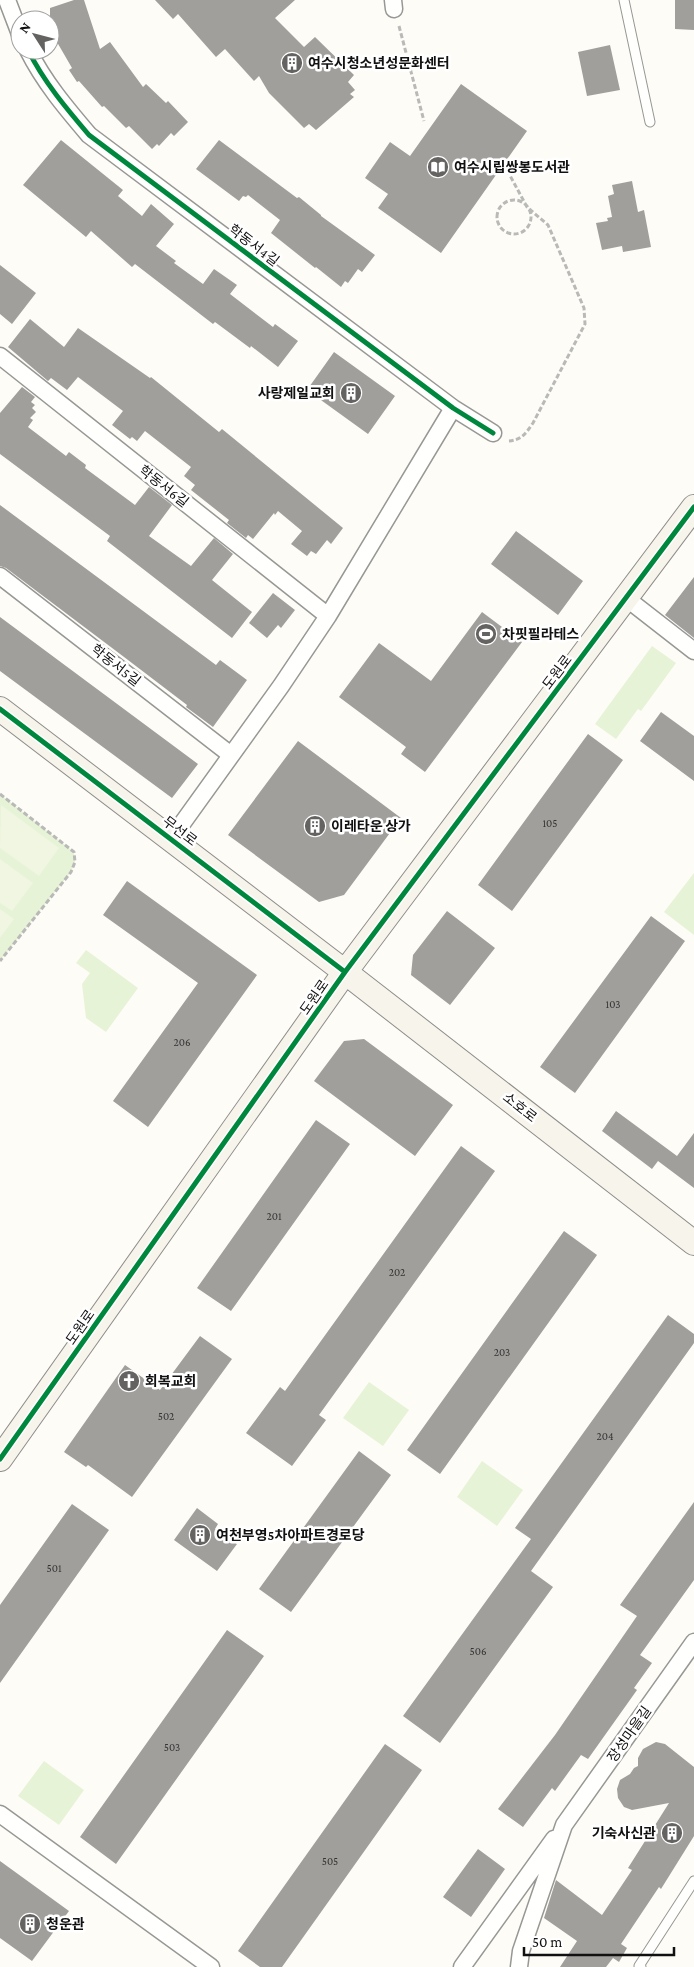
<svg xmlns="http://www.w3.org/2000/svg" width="694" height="1967" viewBox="0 0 694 1967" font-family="'Crimson Pro','Noto Sans KR',serif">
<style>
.green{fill:#e7f3d7}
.pitch{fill:#f0f6e1}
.building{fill:#a19f9c}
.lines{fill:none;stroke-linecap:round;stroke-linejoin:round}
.lane-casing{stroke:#979795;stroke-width:11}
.street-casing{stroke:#979795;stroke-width:19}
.secondary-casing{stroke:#8e8d8b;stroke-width:26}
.path{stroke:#b9b9b8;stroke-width:3;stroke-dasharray:5 2.5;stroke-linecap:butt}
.lane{stroke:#fffffe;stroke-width:9}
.street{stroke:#fffffe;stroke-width:16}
.secondary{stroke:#f6f4eb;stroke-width:24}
.cycleway-casing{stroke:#fff;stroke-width:8}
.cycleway{stroke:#00873e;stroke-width:5}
.labels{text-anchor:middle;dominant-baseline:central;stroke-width:5;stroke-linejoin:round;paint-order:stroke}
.number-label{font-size:11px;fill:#353434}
.poi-label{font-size:14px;font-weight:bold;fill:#111;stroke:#fff;text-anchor:start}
.street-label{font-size:14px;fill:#111;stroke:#fff}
</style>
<rect width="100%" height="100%" fill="#fdfcf7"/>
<path class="green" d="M652,646L676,663L641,711L638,709L616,739L595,724Z
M0,794L74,852L75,862L71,872L0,961Z
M694,873V935L664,912Z
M86,950L138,988L106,1032L86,1018L82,984L90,973L76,963Z
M369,1382L409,1410L383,1446L343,1418Z
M482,1461L523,1490L497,1526L457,1497Z
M44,1761L84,1790L59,1825L18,1796Z"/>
<path class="pitch" d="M1,805L59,848L39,876L0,848Z
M0,859L33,883L12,911L0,903Z
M0,909L14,919L0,938Z"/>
<path class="building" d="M74,0H84L100,49L110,42L143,87L146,84L166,103L168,101L188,122L174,136L171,133L159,146L157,144L152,149L129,126L126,128L104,106L102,107L79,81L77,82L69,70L72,68L50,30V8Z
M155,0H295L275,18L304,47L315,37L354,75L348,82L355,90L350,94L354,97L316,130L309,124L304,128L269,93L259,76L254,81L225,49L216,57L178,14L173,19Z
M675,0H694V30L675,29Z
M610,45L620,90L587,96L578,52Z
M461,84L527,131L441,253L378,208L388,194L365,178L390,142L410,156Z
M61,140L123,190L118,196L142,216L151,204L174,224L156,246L176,261L174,263L203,284L214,269L237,285L230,294L273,327L275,324L298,341L278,367L251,346L250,348L215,322L213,324L135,264L132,267L91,231L86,237L23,185Z
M219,140L297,198L299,197L321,215V216L375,255L362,272L358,269L348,283L345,281L341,287L316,267L315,268L271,233L280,220L248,195L246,197L243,196L239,201L196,169Z
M632,181L638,212L644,210L651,247L623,252L622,246L602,250L596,223L608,221L607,218L612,217L608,196L614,194L612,185Z
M0,265L36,293L12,324L0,314Z
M30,319L64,347L78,328L150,378L151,377L219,432L222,429L343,528L331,544L327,540L316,554L311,551L307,556L291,544L302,531L278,511L275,515L274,513L253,539L248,535L246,538L227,523L229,520L191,490L195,485L184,476L191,467L145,431L137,441L132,437L130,439L112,425L123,411L78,377L67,390L51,378L48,381L8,347Z
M334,352L395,396L368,434L307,390Z
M22,387L35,397L31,402L35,405L32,408L36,412L30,418L33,420L28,427L66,456L69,452L86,465L85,468L135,505L149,487L172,505L149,536L191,566L214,538L233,554L212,580L252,612L232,638L107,541L110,536L0,454V413Z
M0,505L216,665L220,660L247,680L213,727L186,707L187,705L128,660L6,568L0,566Z
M516,531L583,581L558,615L491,564Z
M694,577V638L665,615Z
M273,593L295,610L281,628L278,625L267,638L249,623Z
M482,612L522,642L425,772L401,754L406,747L339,697L379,643L431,681Z
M0,617L198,764L172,798L0,671Z
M661,712L694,736V781L640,741Z
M588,734L623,760L512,911L478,885Z
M298,741L401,818L344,895L319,902L228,835Z
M127,881L257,975L148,1127L113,1101L198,983L103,915Z
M447,911L495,948L450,1005L411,975L413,955Z
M651,916L685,941L575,1093L540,1067Z
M364,1039L453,1105L415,1156L314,1081L344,1041Z
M616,1111L677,1156L694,1133V1188L658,1161L652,1169L602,1131Z
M316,1120L350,1144L231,1311L197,1288Z
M461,1146L495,1171L319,1415L326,1420L292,1466L246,1433L280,1387L285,1391Z
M564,1231L597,1255L440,1474L407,1450Z
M668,1315L694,1334V1343L531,1571L553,1587L440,1743L403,1716L531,1539L515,1528Z
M200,1336L232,1359L132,1497L88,1465L86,1467L64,1452L125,1365L160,1390Z
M359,1451L391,1475L291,1612L259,1589Z
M694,1502V1580L640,1655L652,1663L634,1688L637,1690L588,1759L581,1755L555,1791L552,1788L523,1827L498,1809L555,1735L637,1616L620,1605Z
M72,1504L109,1530L0,1683V1605Z
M197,1508L218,1524L215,1529L237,1544L217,1571L174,1540Z
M227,1630L264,1656L116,1864L80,1837Z
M656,1742L665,1744L694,1767V1836L661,1889L659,1887L621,1944L627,1948L619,1962L613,1958L606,1967H560L577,1941L544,1918L556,1880L602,1915L632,1870L628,1868L669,1803L632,1810L624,1807L618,1798L617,1789L620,1780L630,1774L634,1768L638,1766V1758L643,1749Z
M385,1744L422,1770L282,1967H260L238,1951Z
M478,1849L505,1869L471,1917L443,1897Z
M0,1861L69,1911L32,1961L0,1938Z"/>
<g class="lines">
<g class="lane-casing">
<path id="lane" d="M624,0L650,122
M641,1967L639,1966L694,1881"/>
</g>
<g class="street-casing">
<path id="street" d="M7,0L20,34
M393,0L394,9
M28,50C44,82 66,108 89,135L453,408L493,433
M0,356L328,616
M0,576L231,755
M626,598L694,651
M171,839L281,686L328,616L453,408
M0,1814L211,1967
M462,1967L554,1839
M519,1967L521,1951L564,1825L694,1642"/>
</g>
<g class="secondary-casing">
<path id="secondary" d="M0,709L345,972L694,1243
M0,1459L345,972L694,507"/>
</g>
<path class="path" d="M399,26L424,121
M507,170L527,207L548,225L584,308L585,324L533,423C526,433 522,440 509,441
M497 217a17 17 0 1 1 34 0a17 17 0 1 1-34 0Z
M0,794L74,852L75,862L71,872L0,961"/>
<use href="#lane" class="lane"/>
<use href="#street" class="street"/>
<use href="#secondary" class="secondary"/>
<g class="cycleway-casing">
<path id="cycleway" d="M28,50C44,82 66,108 89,135L453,408L493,433
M0,709L345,972
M0,1459L345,972L694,507"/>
</g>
<use href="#cycleway" class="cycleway"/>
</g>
<defs>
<g id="building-disc" transform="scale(1.125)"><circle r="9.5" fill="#646362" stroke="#fff"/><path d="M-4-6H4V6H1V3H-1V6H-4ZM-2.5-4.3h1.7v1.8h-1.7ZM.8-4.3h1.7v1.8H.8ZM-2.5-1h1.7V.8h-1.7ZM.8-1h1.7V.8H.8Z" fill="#fff"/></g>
<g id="library-disc" transform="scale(1.125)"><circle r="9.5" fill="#646362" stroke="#fff"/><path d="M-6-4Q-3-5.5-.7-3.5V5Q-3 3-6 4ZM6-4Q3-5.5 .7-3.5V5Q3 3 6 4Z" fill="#fff"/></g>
<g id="stadium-disc" transform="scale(1.125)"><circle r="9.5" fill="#646362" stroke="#fff"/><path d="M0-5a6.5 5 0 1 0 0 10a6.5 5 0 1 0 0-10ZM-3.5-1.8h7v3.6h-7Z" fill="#fff"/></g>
<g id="church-disc" transform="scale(1.125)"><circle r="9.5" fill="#646362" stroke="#fff"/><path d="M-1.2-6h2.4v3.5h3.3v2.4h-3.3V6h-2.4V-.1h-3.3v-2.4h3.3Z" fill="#fff"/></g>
</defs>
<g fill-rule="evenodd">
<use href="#building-disc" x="292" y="63"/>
<use href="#library-disc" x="438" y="167"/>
<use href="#building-disc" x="351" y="393"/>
<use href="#stadium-disc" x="486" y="634"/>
<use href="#building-disc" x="315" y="826"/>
<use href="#church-disc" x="129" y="1381"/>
<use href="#building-disc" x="200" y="1535"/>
<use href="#building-disc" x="672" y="1833"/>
<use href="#building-disc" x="30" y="1924"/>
</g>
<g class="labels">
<g class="number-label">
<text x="550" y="823">105</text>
<text x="613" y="1004">103</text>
<text x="182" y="1042">206</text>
<text x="274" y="1216">201</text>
<text x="397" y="1272">202</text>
<text x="502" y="1352">203</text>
<text x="166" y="1416">502</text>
<text x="605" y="1436">204</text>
<text x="54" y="1568">501</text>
<text x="478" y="1651">506</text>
<text x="172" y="1747">503</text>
<text x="330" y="1861">505</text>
</g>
<g class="poi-label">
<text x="308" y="63">여수시청소년성문화센터</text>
<text x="454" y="167">여수시립쌍봉도서관</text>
<text x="335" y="393" text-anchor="end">사랑제일교회</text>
<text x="502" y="634">차핏필라테스</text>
<text x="331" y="826">이레타운 상가</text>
<text x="145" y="1381">회복교회</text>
<text x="216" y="1535">여천부영5차아파트경로당</text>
<text x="656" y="1833" text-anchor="end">기숙사신관</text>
<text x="46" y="1924">청운관</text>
</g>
<g class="street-label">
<text transform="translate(254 245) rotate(37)">학동서4길</text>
<text transform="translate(164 486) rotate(38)">학동서6길</text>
<text transform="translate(116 665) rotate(38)">학동서5길</text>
<text transform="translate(557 672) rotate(-53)">도원로</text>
<text transform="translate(180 831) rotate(37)">무선로</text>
<text transform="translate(314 997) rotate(-55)">도원로</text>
<text transform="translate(520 1107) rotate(38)">소호로</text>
<text transform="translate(80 1327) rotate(-55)">도원로</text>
<text transform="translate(629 1734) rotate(-55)">장성마을길</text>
</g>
</g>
<g transform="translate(35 35) rotate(306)"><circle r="24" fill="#ffffff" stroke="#a0a0a0"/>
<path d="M0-4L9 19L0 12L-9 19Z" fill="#646362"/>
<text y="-8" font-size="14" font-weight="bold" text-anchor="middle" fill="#111111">N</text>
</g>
<path d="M524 1947v8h150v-8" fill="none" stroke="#111111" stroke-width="2.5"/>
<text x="532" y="1947" font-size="15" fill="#111111" stroke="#ffffff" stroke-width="4" paint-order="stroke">50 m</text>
</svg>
